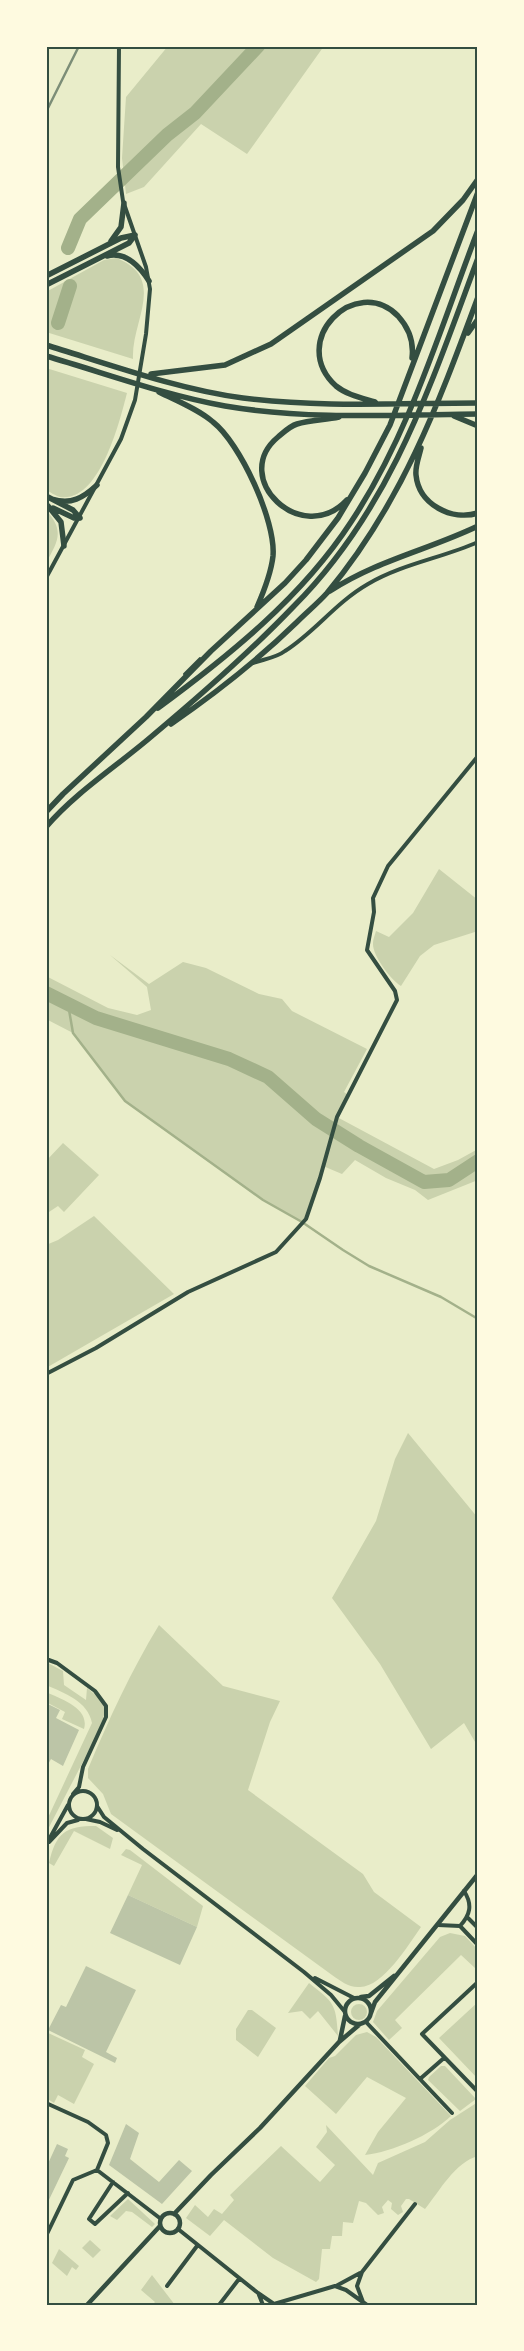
<svg xmlns="http://www.w3.org/2000/svg" width="524" height="2351" viewBox="0 0 524 2351" font-family="'Fira Sans',sans-serif">
<style>
.green{fill:#cad2ad}
.lines{fill:none;stroke-linecap:round;stroke-linejoin:round}
.stream{stroke:#a3b18a;stroke-width:2.5}
.river{stroke:#a3b18a;stroke-width:14}
.building{fill:#bcc5a7}
.service{stroke:#344e41;stroke-width:2}
.minor{stroke:#344e41;stroke-width:4}
.tertiary{stroke:#344e41;stroke-width:4.5}
.primary{stroke:#344e41;stroke-width:5.5}
.rail{stroke:#7c8e77;stroke-width:2.5}
.neatline{fill:none;stroke:#344e41;stroke-width:2}
</style>
<rect width="100%" height="100%" fill="#e9edc9"/>
<path class="green" d="M168,46H324L247,154L201,124L144,187L126,194L122,158L126,97Z
M116,258C168,278 131,321 133,359L46,332V292L104,260Z
M46,368L127,393C120,420 100,503 60,497C56,496 50,492 46,490Z
M46,510C65,531 58,541 46,563Z
M439,869L478,900V931L434,945L420,956L401,986C391,980 372,955 373,943C373,939 375,935 376,931L389,937L413,913Z
M110,955L149,984L183,962L206,968L259,994L282,999L292,1011L367,1049L344,1092L348,1095L337,1117L434,1169L458,1160L478,1149V1180L428,1200L415,1190L386,1178L355,1160L342,1174L323,1166L306,1217L302,1222L263,1200L125,1101L73,1033L46,1019V976L108,1008L137,1015L151,1010L147,987Z
M63,1143L99,1175L64,1212L58,1206L46,1214V1161Z
M94,1216L174,1294L46,1368V1245L58,1240Z
M408,1433L478,1518V1747L464,1723L431,1749L380,1664L332,1598L376,1521L395,1459Z
M159,1625L223,1686L280,1701L270,1722L248,1790L363,1874L374,1892L421,1927C409,1944 383,1987 360,1987C349,1988 341,1981 332,1975L111,1814L103,1794L88,1778V1769C109,1719 131,1671 159,1625Z
M46,1662L63,1671L64,1685L86,1700L87,1688C106,1703 108,1706 100,1729L46,1833V1822L92,1723C88,1701 64,1693 46,1685Z
M46,1692C61,1699 90,1708 84,1729L62,1719L65,1712L46,1702Z
M96,1826L113,1838L110,1849L74,1831L54,1866L49,1863C56,1833 65,1826 96,1826Z
M126,1849L130,1850L203,1906L197,1927L128,1895L142,1865L121,1855Z
M450,1933L465,1936L478,1950V1966L475,1968L461,1955L395,2020L402,2028L389,2040L373,2022L377,2011L440,1937Z
M309,1983C334,2003 336,2003 338,2036L318,2011L310,2019L302,2011L288,2013Z
M478,2002V2079L439,2038Z
M351 2012a8 8 0 1 1 16 0a8 8 0 1 1-16 0Z
M248,2010H252L276,2028L258,2057L236,2040V2029Z
M46,2032L85,2050L82,2057L94,2064L74,2104L58,2095L54,2103L46,2098Z
M367,2032L376,2037L451,2116C431,2135 392,2152 365,2155L378,2132L406,2098L367,2077L336,2114L305,2086L329,2058L335,2056L356,2035Z
M441,2066H445L476,2099L460,2111L428,2080L429,2077Z
M478,2102V2156C455,2162 439,2192 425,2209L409,2199H406L401,2206L403,2212L398,2215L391,2209L392,2203L388,2200L382,2207L384,2213L378,2215L366,2203L359,2201L353,2223L343,2222L342,2236H332L330,2249H322L319,2279L316,2282L273,2258L224,2220L210,2236L186,2218L195,2205L208,2217L214,2209L222,2214L234,2200L230,2195L281,2146L320,2182L335,2165L316,2147L327,2132L326,2125L373,2175L378,2163L425,2142L450,2120Z
M128,2199L155,2224L152,2227L132,2212L126,2211L117,2220L110,2216Z
M90,2240L101,2250L93,2258L82,2248Z
M59,2249L79,2266L76,2270L72,2267L67,2276L52,2263Z
M152,2275L175,2305H152L155,2302L141,2290Z"/>
<g class="lines">
<path class="stream" d="M68,1004L73,1033L125,1101L263,1200L302,1222L343,1250L369,1266L441,1297L478,1319"/>
<path class="river" d="M68,248L80,219L167,135L195,113L258,46
M58,323L70,286
M46,993L96,1018L229,1059L268,1077L316,1119L359,1146L424,1182L449,1180L478,1161"/>
</g>
<path class="building" d="M46,1703L60,1710L56,1718L79,1730L63,1766L51,1759L46,1768Z
M128,1895L197,1927L180,1965L110,1933Z
M86,1966L136,1990L106,2052L117,2058L115,2063L48,2030L61,2005L66,2007Z
M126,2124L139,2133L130,2159L159,2182L179,2160L192,2171L162,2204L109,2165Z
M57,2144L68,2149L65,2156L69,2158L46,2206V2168Z"/>
<g class="lines">
<path class="service" d="M184,674L200,658"/>
<path class="minor" d="M46,578L121,439L135,400L146,334L150,289L146,267L123,201L118,167L119,46
M253,663C264,659 276,658 285,651C315,632 335,603 368,584C402,564 442,558 478,542
M46,1374L96,1348L188,1292L276,1252L306,1219L320,1178L337,1117L397,1000L395,991L367,950L374,912L373,898L388,866L478,756
M46,1659L57,1663L95,1691L106,1706V1717L83,1767L79,1787L73,1794
M69 1805a14 14 0 1 1 28 0a14 14 0 1 1-28 0Z
M97,1806L104,1817L143,1849L304,1972L331,1995L345,2012
M86,1819L100,1822L117,1830
M49,1842L67,1823L78,1820
M46,1845L68,1805
M468,1918L478,1928
M438,1925L460,1926C470,1915 473,1905 464,1891
M460,1926L478,1945
M315,1978L354,1998
M478,1982L422,2034L478,2092
M366,2022L452,2113
M420,2079L444,2058
M46,2103L88,2122L106,2135L108,2143L97,2170L161,2219
M113,2182L89,2219L95,2224L128,2193
M178,2229L258,2293L274,2304
M46,2236L73,2180L97,2170
M167,2286L197,2246
M336,2286L360,2273
M259,2295L263,2305
M363,2302L357,2286L362,2272L415,2204
M274,2304L335,2286L346,2290L367,2305
M219,2305L239,2279"/>
<path class="tertiary" d="M361,1997L369,1996L394,1976
M345 2011a13 13 0 1 1 26 0a13 13 0 1 1-26 0Z
M371,2013L375,2002L478,1874
M340,2040L345,2016
M160 2223a10 10 0 1 1 20 0a10 10 0 1 1-20 0Z
M174,2214L211,2175L260,2128L339,2042L359,2025
M87,2305L160,2226"/>
<path class="primary" d="M111,241L121,227L124,203
M107,256C126,251 140,267 149,281
M46,276L121,238L135,235
M46,285L129,243L135,235
M468,333L478,319
M46,345C108,364 180,390 243,398C321,408 400,403 478,403
M46,356C105,373 164,395 225,406C307,420 394,415 478,414
M151,374L225,365L271,344L433,231L463,200L478,179
M159,392C177,401 198,409 213,422C240,443 276,521 273,556C271,574 264,591 257,607
M375,402C362,398 347,395 336,386C287,341 356,273 398,316C409,328 414,342 412,358
M454,416L478,426
M339,417C325,420 310,420 297,424C290,426 284,432 278,437C229,478 302,548 347,500
M421,448C419,457 415,466 416,475C419,505 452,521 478,513
M46,496L73,510L80,518
M52,499C71,505 83,498 97,485
M48,506L61,522L64,546
M53,508L74,518H80
M330,591C378,560 428,550 478,526
M158,708C230,655 302,597 351,522C410,433 440,329 478,230
M171,724C216,693 258,660 297,622C307,612 318,603 327,593C402,503 438,405 478,297
M46,812L63,794L146,717L211,651L285,583L306,560L338,518L365,473L390,425L478,192
M46,827C76,792 117,766 152,736C201,695 250,652 294,606C391,509 431,384 478,258"/>
<path class="rail" d="M46,112L79,46"/>
</g>
<rect width="524" height="2351" fill="none" stroke="#fefae0" stroke-width="95"/>
<rect x="48" y="48" width="428" height="2256" class="neatline"/>
</svg>
